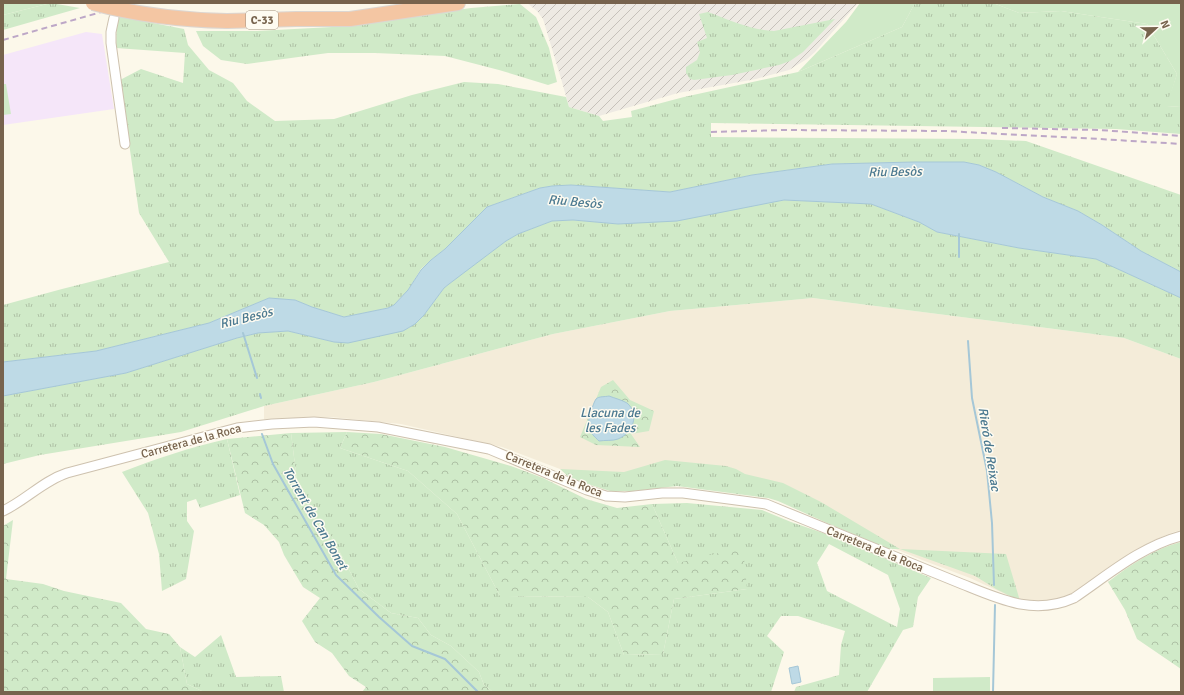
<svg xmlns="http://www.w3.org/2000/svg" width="1184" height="695" viewBox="0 0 1184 695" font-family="Signika,sans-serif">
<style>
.residential{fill:#f4ecd9}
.industrial{fill:url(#industrial-furrows)}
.education{fill:#f5e6f9}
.grass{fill:url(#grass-tufts);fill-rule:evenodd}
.forest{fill:url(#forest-crowns)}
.green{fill:#d0eac8}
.water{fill:#bedae6;stroke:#a5c7d7}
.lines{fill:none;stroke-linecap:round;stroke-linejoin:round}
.stream{stroke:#a5c7d7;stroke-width:2}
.minor-casing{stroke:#cec2af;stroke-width:11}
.highway-casing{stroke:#dcd6d1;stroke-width:16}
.minor{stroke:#fff;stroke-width:9}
.highway{stroke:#f4c6a3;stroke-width:14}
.rail{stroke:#bda7c7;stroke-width:2;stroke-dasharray:6 4;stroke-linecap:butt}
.highway-bridge-casing{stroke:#dcd6d1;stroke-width:16;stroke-linecap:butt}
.highway-bridge{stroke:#f4c6a3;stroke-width:14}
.labels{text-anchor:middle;stroke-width:3;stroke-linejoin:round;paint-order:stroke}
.shield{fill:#fefbf1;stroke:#a0917e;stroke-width:1}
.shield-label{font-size:11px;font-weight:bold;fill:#77634d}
.street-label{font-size:12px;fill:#77634d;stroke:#fefbf1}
.water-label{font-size:13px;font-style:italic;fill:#4b7990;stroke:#fefbf1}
</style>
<defs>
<pattern id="industrial-furrows" width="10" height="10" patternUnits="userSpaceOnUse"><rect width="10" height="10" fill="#eeeae3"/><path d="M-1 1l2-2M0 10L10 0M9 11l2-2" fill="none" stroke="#c6c1ba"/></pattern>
<pattern id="grass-tufts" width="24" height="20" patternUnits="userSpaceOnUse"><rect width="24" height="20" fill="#d0eac8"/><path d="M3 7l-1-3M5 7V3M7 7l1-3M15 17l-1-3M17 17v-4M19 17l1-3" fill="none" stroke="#aec1a5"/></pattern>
<pattern id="forest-crowns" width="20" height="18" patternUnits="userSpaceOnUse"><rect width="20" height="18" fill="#d0eac8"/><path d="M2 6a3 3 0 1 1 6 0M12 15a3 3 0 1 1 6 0" fill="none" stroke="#aec1a5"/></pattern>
</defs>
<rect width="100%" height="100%" fill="#fcf8ea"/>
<polygon class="residential" points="813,298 1124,338 1181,359 1181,530 1171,533 1148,543 1069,595 1051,601 1020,601 970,578 922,560 769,497 676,485 572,478 560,469 502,447 401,424 331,417 264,419 264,406 374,382 553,334 670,311"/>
<polygon class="industrial" points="527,3 858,3 815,52 807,59 789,70 756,79 678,93 599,116 569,107 562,82 543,19 537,11"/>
<polygon class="education" points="86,32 102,34 114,109 3,125 3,55"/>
<g class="grass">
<polygon points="51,3 80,8 3,30 3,15"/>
<polygon points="915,3 993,3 1019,13 1061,11 1147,24 1177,74 1167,106 1181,107 1181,134 1116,129 711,123 711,137 979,139 1026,141 1181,195 1181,272 1141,251 1102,225 1078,211 1043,197 996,172 979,165 964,162 914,162 832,164 752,175 670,192 571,185 552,186 540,188 487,207 445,249 431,260 421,269 408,290 394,305 388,308 344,317 312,307 295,300 269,298 209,323 96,351 3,362 3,305 62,289 169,262 139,213 120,80 141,69 183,83 185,53 116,48 117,16 184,29 188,45 209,70 233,83 247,101 275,121 334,119 412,95 464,82 498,84 566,97 569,107 599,116 603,121 632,117 631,111 684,97 798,72 902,27"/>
<polygon points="520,4 536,17 549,48 557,82 548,85 499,70 445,56 375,53 328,53 247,64 221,60 203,46 196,31 257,31 332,27 471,8"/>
<path d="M708 12C729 20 751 30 774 31L835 19 803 52 790 61 779 65 732 75 694 80 690 79 686 73V67L697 60 700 52 697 42 707 38 699 14Z"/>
<polygon points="784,200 871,204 919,222 937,232 1019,248 1096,259 1181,298 1181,359 1124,338 813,298 670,311 553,334 374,382 264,406 181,432 40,455 3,464 3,396 126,373 237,338 258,333 288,331 334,342 409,328 424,315 444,288 460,275 506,241 518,234 552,221 573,220 618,224"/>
<path d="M347 432 340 448 408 471 457 514 500 596 588 597 608 612 624 655 663 654 674 599 747 589 678 563 652 504 687 503 762 510 791 522 832 536 931 578 918 597 913 627 903 630 867 692H794L796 687 839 675 841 645 845 631 798 616H781L767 636 784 652 771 692H493L484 685 479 672 451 646 431 635 418 618 391 613 359 589 332 537 299 497 291 433ZM829 544 888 575 900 609 897 627 827 591 817 563Z"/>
<path d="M227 439 240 495 200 508 196 499 187 502V521L194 531 186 579 162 591 159 554 148 513 122 472C155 459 191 447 227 439Z"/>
<polygon points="665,460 726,466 736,469 745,474 783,483 821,502 900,549 1006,554 1020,601 996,589 975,576 900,549 889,549 827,523 778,501 768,498 677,486 634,491 610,491 571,479 560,469 624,472"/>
<polygon points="221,635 236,677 281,676 284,692 204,692 187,684 180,647 195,657"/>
</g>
<g class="forest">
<polygon points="613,380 630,400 654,411 649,431 631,434 640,447 596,445 580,437 601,387"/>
<polygon points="347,432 381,434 445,447 511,466 543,478 586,499 617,508 652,504 678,563 743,547 747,589 674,599 663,654 624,655 608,612 588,597 500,596 457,514 408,471 340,448"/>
<polygon points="291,433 299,497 332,537 359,589 391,613 418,618 431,635 451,646 479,672 484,685 493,692 362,692 366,687 349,676 332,653 315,642 302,621 320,598 303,587 284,555 279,542 264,525 245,513 227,439"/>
<polygon points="13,520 6,579 43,584 64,591 121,603 146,629 169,634 180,647 187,684 204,692 3,692 3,526"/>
<path d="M1181 542V669L1137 639 1125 610 1108 582C1130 565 1154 549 1181 542Z"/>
</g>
<g class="green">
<polygon points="3,3 51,3 3,15"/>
<polygon points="860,3 915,3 902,27 798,72 846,22"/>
<polygon points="993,3 1181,3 1181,107 1166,106 1177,74 1147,24 1061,11 1019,13"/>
<polygon points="3,84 6,84 11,114 3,115"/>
<polygon points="990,677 990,692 933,692 933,678"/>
</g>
<g class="water">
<polygon points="914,162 964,162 979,165 996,172 1043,197 1078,211 1102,225 1141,251 1181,272 1181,298 1096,259 1019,248 937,232 919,222 871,204 784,200 677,221 618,224 573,220 552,221 518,234 506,241 449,284 444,288 424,315 415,324 403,331 348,343 334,342 288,331 258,333 237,338 126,373 3,396 3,362 96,351 209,323 269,298 295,300 312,307 344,317 388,308 394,305 408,290 421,270 431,260 445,249 487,207 540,188 552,186 571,185 670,192 752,175 832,164"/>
<path d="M609 396C614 398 622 400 627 403 640 414 633 433 618 439 613 441 605 440 599 441 595 437 589 432 588 426 588 421 593 403 596 399 599 396 605 397 609 396Z"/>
<polygon points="798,666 801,682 792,684 789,668"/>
</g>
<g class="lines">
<g class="stream">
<polyline points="959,234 959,257"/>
<polyline points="243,333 257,378"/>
<polyline points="968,341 972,398 987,471 992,523 994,585"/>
<polyline points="260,394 261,398"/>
<polyline points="262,434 273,464 336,575 379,617 412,646 445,659 478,692"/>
<polyline points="993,692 995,605"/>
</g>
<g class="minor-casing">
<g id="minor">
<polyline points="114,18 111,32 111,43 125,144"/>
<path d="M3 511C26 500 43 481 67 473L237 428 272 424 314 422 378 427 489 449 587 490 606 496 625 497 662 493H683L766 504 962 584C999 599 1034 616 1074 598 1108 575 1140 547 1181 536"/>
</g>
</g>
<g class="highway-casing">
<polyline id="highway" points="227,21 296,19 350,19 458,3"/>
</g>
<use href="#minor" class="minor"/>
<use href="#highway" class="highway"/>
<g class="rail">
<polyline points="3,40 133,3"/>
<polyline points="1002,128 1100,130 1181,136"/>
<polyline points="711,132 784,130 945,131 1100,139 1181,144"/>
</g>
<g class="highway-bridge-casing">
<path id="highway-bridge" d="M93 3C137 15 182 20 227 21"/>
</g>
<use href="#highway-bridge" class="highway-bridge"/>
</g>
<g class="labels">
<rect class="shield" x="246" y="11" width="32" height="18" rx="3"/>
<g class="shield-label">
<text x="262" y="24">C-33</text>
</g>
<g class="street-label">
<text transform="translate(191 441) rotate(-15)" y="4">Carretera de la Roca</text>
<text transform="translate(554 474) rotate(22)" y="4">Carretera de la Roca</text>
<text transform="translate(875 549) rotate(22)" y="4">Carretera de la Roca</text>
</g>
<g class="water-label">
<text transform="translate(895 171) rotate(-1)" y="5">Riu Besòs</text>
<text transform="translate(575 201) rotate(5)" y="5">Riu Besòs</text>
<text transform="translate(246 317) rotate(-14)" y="5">Riu Besòs</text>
<text x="610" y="417">Llacuna de<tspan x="610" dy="15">les Fades</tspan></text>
<text transform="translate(990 449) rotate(81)" y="5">Rieró de Reixac</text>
<text transform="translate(316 518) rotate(60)" y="5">Torrent de Can Bonet</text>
</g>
</g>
<rect width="1184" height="695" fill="none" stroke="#77634d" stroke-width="8"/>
<g transform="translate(1156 28) rotate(68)" stroke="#fefbf1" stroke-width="3" paint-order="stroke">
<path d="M0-3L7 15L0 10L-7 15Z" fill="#77634d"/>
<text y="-6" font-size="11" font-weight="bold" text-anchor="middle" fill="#77634d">N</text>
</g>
</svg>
